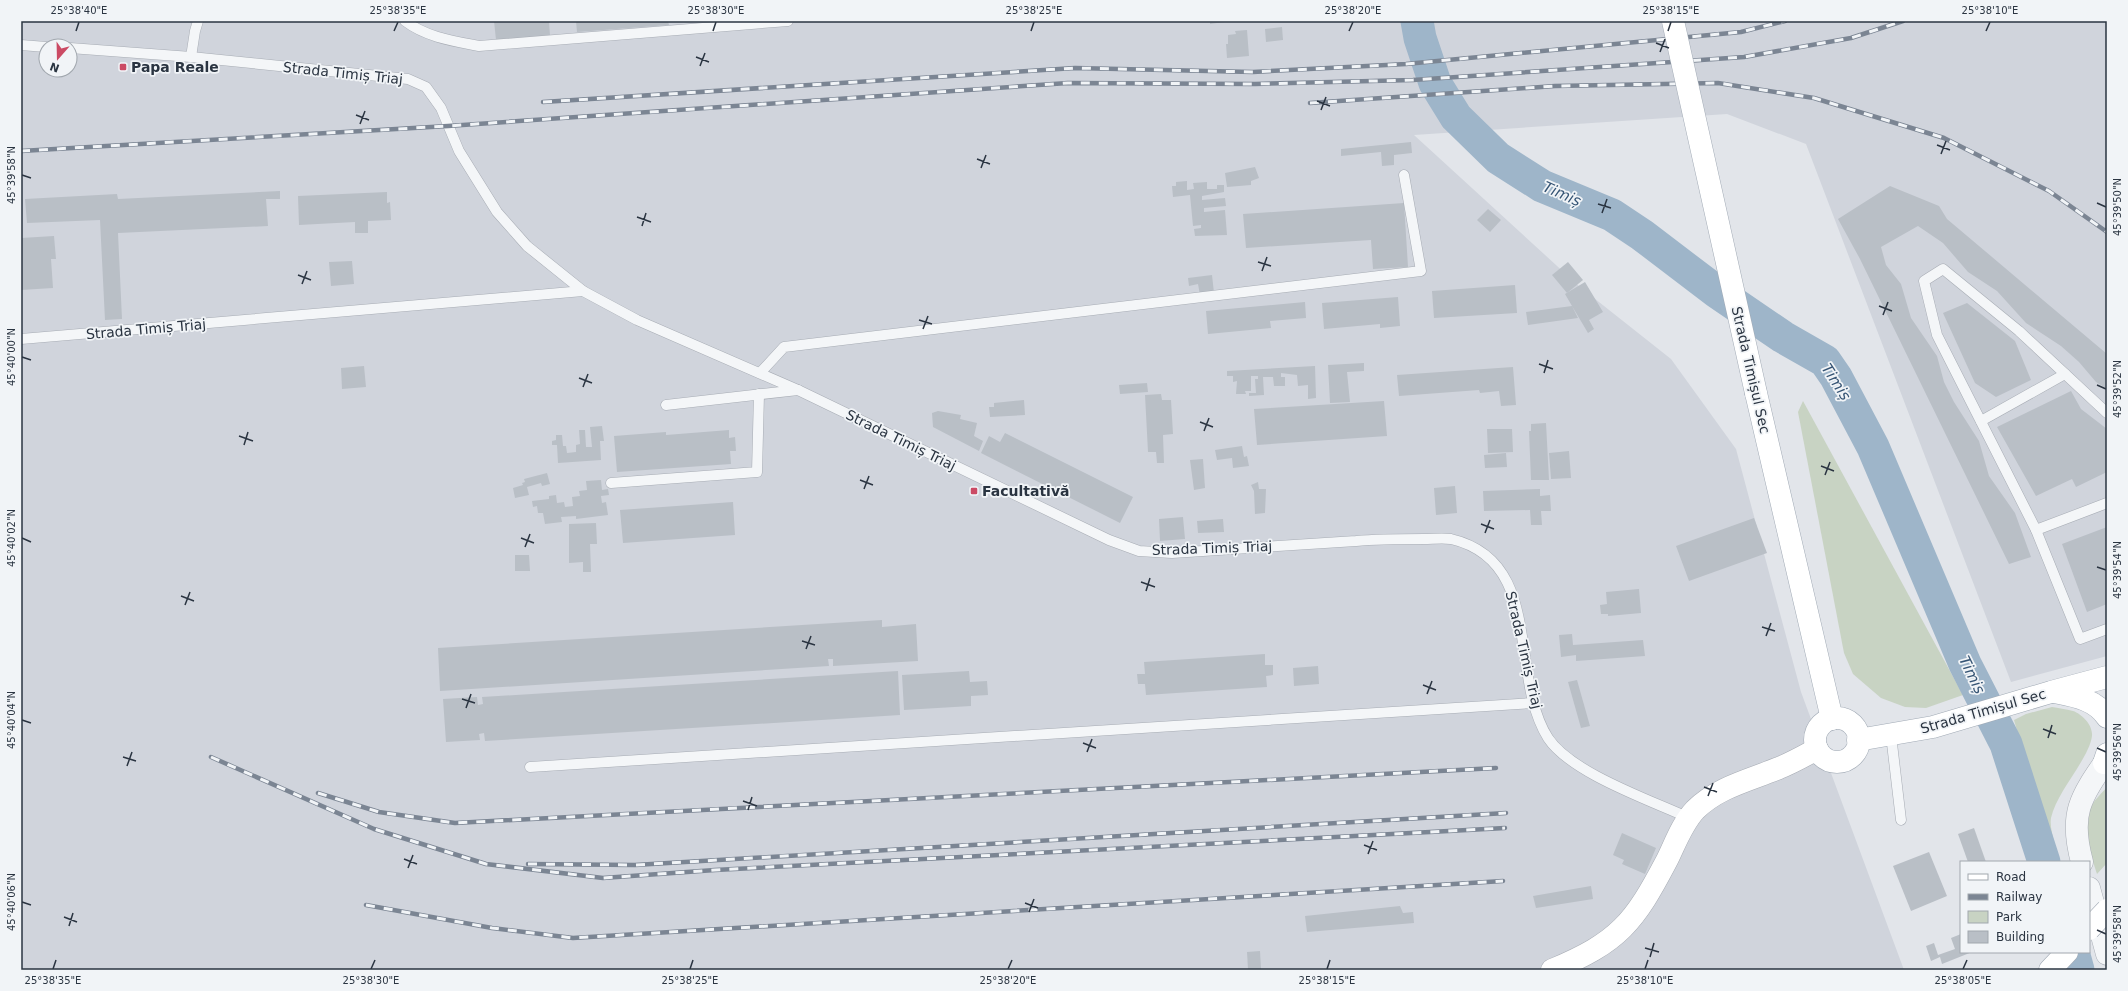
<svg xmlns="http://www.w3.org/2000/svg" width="2128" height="991" viewBox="0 0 2128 991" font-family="'DejaVu Sans',sans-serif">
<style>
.built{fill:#d0d4dc;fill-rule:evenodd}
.green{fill:#c8d3c3}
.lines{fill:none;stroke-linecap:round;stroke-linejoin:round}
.river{stroke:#9eb5c9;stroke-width:33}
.building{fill:#b9bfc6}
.service-casing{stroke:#a7acb4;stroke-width:11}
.tertiary-casing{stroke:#a7acb4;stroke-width:23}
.secondary-casing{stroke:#a7acb4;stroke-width:23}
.primary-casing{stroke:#a1aab5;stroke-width:23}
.service{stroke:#f4f6f8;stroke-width:10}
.tertiary{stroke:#f4f6f8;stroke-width:22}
.secondary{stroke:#fff;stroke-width:22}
.primary{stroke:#fff;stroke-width:22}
.rail-casing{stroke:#7b8593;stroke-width:4.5}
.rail{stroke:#f1f4f7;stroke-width:3;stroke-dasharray:9;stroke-linecap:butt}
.primary-bridge-casing{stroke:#a1aab5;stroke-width:23;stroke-linecap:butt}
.primary-bridge{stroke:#fff;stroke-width:22}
.ticks{fill:none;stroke:#2a3441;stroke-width:1.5}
.poi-dot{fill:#cb4a64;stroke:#f1f4f7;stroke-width:1.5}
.labels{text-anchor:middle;stroke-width:3.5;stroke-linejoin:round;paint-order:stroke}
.poi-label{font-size:14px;font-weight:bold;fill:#2a3441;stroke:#f1f4f7;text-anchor:start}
.street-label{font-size:14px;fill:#2a3441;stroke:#f1f4f7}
.water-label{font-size:15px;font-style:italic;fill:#355474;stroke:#f1f4f7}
.neatline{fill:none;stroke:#2a3441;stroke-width:1.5}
.ticks-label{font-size:10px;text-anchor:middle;fill:#2a3441}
</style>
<rect width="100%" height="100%" fill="#e2e5ea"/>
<path class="built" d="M21 21H2107V656L2011 682 1806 144 1727 114 1414 135 1580 287 1671 359 1736 449 1801 692 1904 970H21ZM46 46H70V70H46Z"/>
<g class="green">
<polygon points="1803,401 1963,695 1926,708 1905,707 1881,698 1853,674 1844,653 1798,412"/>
<path d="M2052 707C2058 708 2066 709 2073 711 2082 714 2093 725 2092 736 2089 759 2057 791 2051 818 2049 829 2057 851 2060 862H2055L2014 720 2026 714Z"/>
<path d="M2107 787V863L2097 874C2091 855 2081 828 2090 809 2093 801 2101 794 2107 787Z"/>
</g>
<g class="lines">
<g class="river">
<polyline points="1417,21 1420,38 1435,83 1456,117 1498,158 1542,186 1612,215 1642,235 1717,292 1783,337 1825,361 1836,377 1873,447 1965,664 2006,744 2044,862"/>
<polyline points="2073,952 2078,970"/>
</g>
</g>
<g class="building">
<polygon points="494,21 549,21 550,36 496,40"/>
<polygon points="576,21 668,21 669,25 577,32"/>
<polygon points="1210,21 1224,21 1224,22 1210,24"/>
<polygon points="1282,27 1283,40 1266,42 1265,29"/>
<polygon points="1247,30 1249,56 1227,58 1226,44 1228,44 1228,35 1236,34 1235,31"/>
<polygon points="1411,142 1412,153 1394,155 1394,165 1382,166 1381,152 1341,156 1341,149"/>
<polygon points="1255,167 1259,178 1251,181 1251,185 1227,187 1225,173"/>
<polygon points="1187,181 1187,190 1194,189 1193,183 1207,182 1207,189 1217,189 1217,185 1224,185 1224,192 1202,196 1202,200 1225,198 1226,206 1204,208 1204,212 1225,210 1227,235 1195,236 1194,229 1201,228 1201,225 1193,226 1190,195 1173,197 1172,186 1176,186 1176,182"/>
<polygon points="1890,186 1939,206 1947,219 2107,354 2107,389 2096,382 2079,362 2061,346 2026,323 1997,291 1968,272 1943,243 1918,226 1881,247 1886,265 1901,284 1911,318 1937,356 1944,382 1954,402 1979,441 1989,476 2015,513 2031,557 2009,564 1860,259 1838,219"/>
<polygon points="280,191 280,199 266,199 268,226 118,233 122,319 105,320 100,220 27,223 25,199 117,194 118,199"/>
<polygon points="387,192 387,203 390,202 391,220 368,221 368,233 355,233 355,222 299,225 298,196"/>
<polygon points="1404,203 1408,267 1373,269 1371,240 1246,248 1243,214"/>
<polygon points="1488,209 1501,220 1490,232 1477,220"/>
<polygon points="54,236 56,259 51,259 53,288 21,290 21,238"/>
<polygon points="352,261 354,284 331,286 329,262"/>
<polygon points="1568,262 1583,280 1567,293 1552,275"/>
<polygon points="1212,275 1214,293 1200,295 1198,284 1189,286 1188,278"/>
<polygon points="1585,282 1603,312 1589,320 1594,329 1588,333 1572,306 1578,318 1528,325 1526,312 1572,306 1565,294"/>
<polygon points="1515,285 1517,313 1434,318 1432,291"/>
<polygon points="1398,297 1400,326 1380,328 1380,324 1324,329 1322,303"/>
<polygon points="1305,302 1306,318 1270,321 1271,328 1208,334 1206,311"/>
<polygon points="1967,303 2015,341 2031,380 1996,397 1975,383 1943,313"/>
<polygon points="1364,363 1364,371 1347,372 1350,402 1330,403 1328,365"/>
<polygon points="364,366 366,387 342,389 341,368"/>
<polygon points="1315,366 1316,398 1308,399 1308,385 1298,386 1297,375 1281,373 1281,377 1285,377 1285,386 1274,386 1273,377 1263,377 1264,395 1249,396 1249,393 1256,393 1255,379 1258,379 1258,376 1251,376 1251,391 1245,391 1246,394 1236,394 1237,381 1233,382 1233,376 1227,376 1227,371"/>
<polygon points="1513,367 1516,405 1501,406 1499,391 1480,393 1479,390 1399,396 1397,375"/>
<polygon points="1147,383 1148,392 1120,394 1119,385"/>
<polygon points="2071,391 2081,409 2107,429 2107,472 2076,487 2072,479 2036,496 1997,427"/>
<polygon points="1161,394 1162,400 1171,400 1173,434 1163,435 1164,463 1157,463 1156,452 1148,452 1145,395"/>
<polygon points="1024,400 1025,415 990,417 989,407 994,407 994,403"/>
<polygon points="1384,401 1387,436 1257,445 1254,409"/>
<polygon points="938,411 961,415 960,419 977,423 974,436 983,441 979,451 933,427 932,413"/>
<polygon points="1546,423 1549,480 1531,480 1529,431 1531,431 1531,424"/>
<polygon points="602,426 604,441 600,441 601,460 558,463 557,445 552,445 552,441 556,440 556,435 562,435 563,446 566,446 567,453 576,452 576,445 580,444 579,430 585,430 586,447 592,447 590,427"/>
<polygon points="1487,429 1512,429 1513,452 1488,453"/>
<polygon points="729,430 729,438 735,437 736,451 730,451 731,464 617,472 614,436 666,432 666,435"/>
<polygon points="1005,433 1133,497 1120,523 981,453 989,436 1000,442"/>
<polygon points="1242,446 1244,457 1247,456 1249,466 1233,468 1232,458 1217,460 1215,450"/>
<polygon points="1569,451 1571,478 1551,479 1549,453"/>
<polygon points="1506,453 1507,467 1485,468 1484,455"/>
<polygon points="1203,459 1205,488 1194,490 1190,460"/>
<polygon points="547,473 550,484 542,486 541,483 527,487 529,495 515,498 513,488 523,485 522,483 525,482 524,479"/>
<polygon points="601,480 602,490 608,489 609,495 601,496 602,503 606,502 608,515 576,519 576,516 561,517 562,522 545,524 543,513 538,513 537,506 533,507 532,501 549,499 549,496 556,495 557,503 564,502 565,507 573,506 572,497 580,496 579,491 587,490 586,481"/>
<polygon points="1258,482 1259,489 1266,489 1265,513 1255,514 1254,491 1251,485"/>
<polygon points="1455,486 1457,513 1436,515 1434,488"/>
<polygon points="1540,489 1540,496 1550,495 1551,511 1541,511 1542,525 1531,525 1530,510 1484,511 1483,491"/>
<polygon points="733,502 735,535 623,543 620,510"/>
<polygon points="1183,517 1185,539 1160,541 1159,519"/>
<polygon points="1754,518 1767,553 1689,581 1676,546"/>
<polygon points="1223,519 1224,532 1198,533 1197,521"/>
<polygon points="596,523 597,544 590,544 591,572 583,572 583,562 569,563 569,524"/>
<polygon points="2107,527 2107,604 2087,612 2062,544"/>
<polygon points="515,555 529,555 530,571 515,571"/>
<polygon points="1639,589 1641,613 1608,616 1608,614 1601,614 1600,605 1607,604 1606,592"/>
<polygon points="882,620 882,627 916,624 918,661 833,666 833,659 828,659 829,666 440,691 438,648"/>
<polygon points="1572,634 1573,645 1643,640 1645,656 1576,661 1576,655 1561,657 1559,635"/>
<polygon points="1265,654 1265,665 1273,665 1273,675 1266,676 1267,687 1146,695 1145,684 1138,684 1137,674 1145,674 1144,662"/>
<polygon points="1318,666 1319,684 1294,686 1293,668"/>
<polygon points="898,671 900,715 485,741 484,733 479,734 480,740 446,742 443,699 477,697 478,705 483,704 482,697"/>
<polygon points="969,671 970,682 987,681 988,695 971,696 971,706 904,710 902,675"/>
<polygon points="1577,680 1590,726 1581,728 1568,682"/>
<polygon points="1974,828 1986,862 1968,862 1958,834"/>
<polygon points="1622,833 1656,848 1645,874 1622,864 1624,860 1613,855"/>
<polygon points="1929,852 1947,896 1911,911 1893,866"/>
<polygon points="1591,886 1593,899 1536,908 1533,896"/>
<polygon points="1400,906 1403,913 1413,912 1414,923 1307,932 1305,916"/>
<polygon points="1961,934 1961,952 1972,952 1942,964 1940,957 1931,961 1926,946 1934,943 1938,955 1955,949 1951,938"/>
<polygon points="1260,951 1261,969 1248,969 1247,952"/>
</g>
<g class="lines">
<g class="service-casing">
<g id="service">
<path d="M405 21C426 37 453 41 479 46L788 21"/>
<polyline points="21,45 46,47"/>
<path d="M70 48 191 57 408 79 426 87 441 108 459 151 497 212 527 246 583 291 637 320 798 390 1109 540 1139 551 1172 553C1233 549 1294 545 1356 541 1378 539 1401 539 1424 539 1432 539 1443 538 1451 539 1545 561 1508 675 1548 738 1571 773 1650 800 1689 818"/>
<polyline points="191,57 195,31 198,21"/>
<polyline points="21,339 583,291"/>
<polyline points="760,373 784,347 1421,271 1404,175"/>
<polyline points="666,405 798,390"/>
<polyline points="2107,413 2019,331 1943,269 1924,281 1937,335 2036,530 2080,639 2107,629"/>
<polyline points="1981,421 2065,374"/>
<polyline points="611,483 757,472 759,394"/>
<polyline points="2036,530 2107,503"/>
<polyline points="1891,735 1901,820"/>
<polyline points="530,767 1533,703"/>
</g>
</g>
<g class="tertiary-casing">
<g id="tertiary">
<path d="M2082 862C2069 814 2080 798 2107 759"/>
<polyline points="2089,888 2107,954"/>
</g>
</g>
<g class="secondary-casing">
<path id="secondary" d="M1552 970C1619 942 1634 923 1667 860 1675 844 1682 824 1695 810 1718 787 1750 780 1779 768 1792 763 1804 756 1817 749"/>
</g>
<g class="primary-casing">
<g id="primary">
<polyline points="1756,393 1832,719"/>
<path d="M2054 692C2074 696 2095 699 2107 717"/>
<circle cx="1837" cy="740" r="22"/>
<polyline points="1858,740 1933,727 2051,692 2107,677"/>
<polyline points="2104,763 2107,754"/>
<polyline points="2050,970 2067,952"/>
</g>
</g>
<use href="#service" class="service"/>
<use href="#tertiary" class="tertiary"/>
<use href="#secondary" class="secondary"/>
<use href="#primary" class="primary"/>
<g class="rail-casing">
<g id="rail">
<polyline points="543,102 1075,68 1253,72 1406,64 1741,32 1785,21"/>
<polyline points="1310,103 1555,86 1718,83 1814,98 1944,138 2049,191 2107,232"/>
<polyline points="21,151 448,126 1068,83 1255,84 1413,80 1744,57 1851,38 1903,21"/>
<polyline points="211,757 374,829 486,864 603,878 715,870 1505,828"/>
<polyline points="318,793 379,812 455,823 1496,768"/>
<polyline points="528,864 635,865 1506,813"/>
<polyline points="366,905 492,928 573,938 1503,881"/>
</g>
</g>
<use href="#rail" class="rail"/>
<g class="primary-bridge-casing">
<g id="primary-bridge">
<polyline points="1673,21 1756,393"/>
<polyline points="2089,929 2107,910"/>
</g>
</g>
<use href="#primary-bridge" class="primary-bridge"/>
</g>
<path class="ticks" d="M76 31 79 22M394 31 398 22M713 31 716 22M1031 31 1034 22M1349 31 1353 22M1668 31 1671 22M1986 31 1990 22M1656 43 1669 48M1660 52 1665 39M696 57 709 62M700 66 705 53M1317 101 1330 106M1321 110 1326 97M356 115 369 120M360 124 365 111M1937 145 1950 150M1941 154 1946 141M977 159 990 164M981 168 986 155M22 175 31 178M2097 203 2106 207M1598 204 1611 208M1602 213 1607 199M637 217 651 222M642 226 646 213M1258 262 1271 266M1262 271 1267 257M298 275 311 280M302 284 307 271M1879 306 1892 311M1883 315 1888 302M919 320 932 324M923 329 928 316M22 357 31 360M1539 364 1553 369M1544 373 1548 360M579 378 592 383M2097 385 2106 389M583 387 588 374M1200 422 1213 427M1204 431 1209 418M239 436 253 441M244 445 248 432M1821 466 1834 471M1825 475 1830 462M860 480 873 485M864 489 869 476M1481 524 1494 529M1485 533 1490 520M22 538 31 542M521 538 534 543M525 547 530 534M2097 567 2106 570M1141 582 1155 587M1146 591 1150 578M181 596 194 601M185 605 190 592M1762 627 1775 631M1766 636 1771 623M802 641 815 645M806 649 811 636M1423 685 1436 690M1427 694 1432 681M462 699 475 703M466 708 471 694M22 720 31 723M2043 729 2056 734M2048 738 2052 725M1083 743 1096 748M2097 748 2106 752M1087 752 1092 739M123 757 136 761M127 766 132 752M1704 787 1717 792M1708 796 1713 783M743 801 757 806M748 810 752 797M1364 845 1377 850M1368 854 1373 841M404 859 417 864M408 868 413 855M22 902 31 905M1025 903 1038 908M1029 912 1034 899M64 917 77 922M69 926 73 913M2097 930 2106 934M1645 948 1659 952M1650 957 1654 943M53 969 56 960M371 969 375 960M690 969 693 960M1008 969 1012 960M1327 969 1330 960M1645 969 1648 960M1963 969 1967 960"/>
<g class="poi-dot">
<rect x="119" y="63" width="8" height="8" rx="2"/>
<rect x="970" y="487" width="8" height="8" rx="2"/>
</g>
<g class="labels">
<g class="poi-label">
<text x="131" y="72">Papa Reale</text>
<text x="982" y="496">Facultativă</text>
</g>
<g class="street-label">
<text transform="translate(343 73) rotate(6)" y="5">Strada Timiș Triaj</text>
<text transform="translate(146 329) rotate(-5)" y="5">Strada Timiș Triaj</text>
<text transform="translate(1751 370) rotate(77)" y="5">Strada Timișul Sec</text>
<text transform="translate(901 440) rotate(26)" y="5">Strada Timiș Triaj</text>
<text transform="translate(1212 548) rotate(-2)" y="5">Strada Timiș Triaj</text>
<text transform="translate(1524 650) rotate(77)" y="5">Strada Timiș Triaj</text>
<text transform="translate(1983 711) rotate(-16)" y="5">Strada Timișul Sec</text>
</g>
<g class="water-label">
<text transform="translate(1562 194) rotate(24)" y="5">Timiș</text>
<text transform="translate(1836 382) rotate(57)" y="5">Timiș</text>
<text transform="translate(1972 675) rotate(64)" y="5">Timiș</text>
</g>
</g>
<rect width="2128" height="991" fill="none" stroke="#f1f4f7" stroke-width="44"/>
<rect x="1960" y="861" width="130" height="92" fill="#f1f4f7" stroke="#a1a7ae"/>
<rect x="1968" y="874" width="20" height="6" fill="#ffffff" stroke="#a1a7ae"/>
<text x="1996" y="881" font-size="12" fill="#2a3441">Road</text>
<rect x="1968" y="894" width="20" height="6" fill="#7b8593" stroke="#a1a7ae"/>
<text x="1996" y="901" font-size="12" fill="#2a3441">Railway</text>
<rect x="1968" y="911" width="20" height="12" fill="#c8d3c3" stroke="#a1a7ae"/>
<text x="1996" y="921" font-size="12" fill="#2a3441">Park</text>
<rect x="1968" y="931" width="20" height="12" fill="#b9bfc6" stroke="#a1a7ae"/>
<text x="1996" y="941" font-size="12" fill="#2a3441">Building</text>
<g transform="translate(58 58) rotate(200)"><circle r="19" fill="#f1f4f7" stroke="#a1a7ae"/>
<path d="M0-3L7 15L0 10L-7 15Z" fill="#cb4a64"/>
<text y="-6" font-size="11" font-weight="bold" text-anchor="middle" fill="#2a3441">N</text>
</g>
<rect x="22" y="22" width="2084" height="947" class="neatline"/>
<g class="ticks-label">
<text x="79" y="14">25°38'40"E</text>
<text x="398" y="14">25°38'35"E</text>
<text x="716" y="14">25°38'30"E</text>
<text x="1034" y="14">25°38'25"E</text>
<text x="1353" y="14">25°38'20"E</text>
<text x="1671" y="14">25°38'15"E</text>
<text x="1990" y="14">25°38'10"E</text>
<text transform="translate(11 175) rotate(-90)" y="4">45°39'58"N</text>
<text transform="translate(2117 207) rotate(-90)" y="4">45°39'50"N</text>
<text transform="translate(11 357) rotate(-90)" y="4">45°40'00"N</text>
<text transform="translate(2117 389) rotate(-90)" y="4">45°39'52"N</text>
<text transform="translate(11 538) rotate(-90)" y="4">45°40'02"N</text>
<text transform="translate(2117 570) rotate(-90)" y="4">45°39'54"N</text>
<text transform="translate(11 720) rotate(-90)" y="4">45°40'04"N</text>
<text transform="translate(2117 752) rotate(-90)" y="4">45°39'56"N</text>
<text transform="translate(11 902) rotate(-90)" y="4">45°40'06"N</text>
<text transform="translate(2117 934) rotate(-90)" y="4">45°39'58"N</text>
<text x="53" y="984">25°38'35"E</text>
<text x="371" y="984">25°38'30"E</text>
<text x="690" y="984">25°38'25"E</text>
<text x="1008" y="984">25°38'20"E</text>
<text x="1327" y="984">25°38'15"E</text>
<text x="1645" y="984">25°38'10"E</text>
<text x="1963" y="984">25°38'05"E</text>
</g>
</svg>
